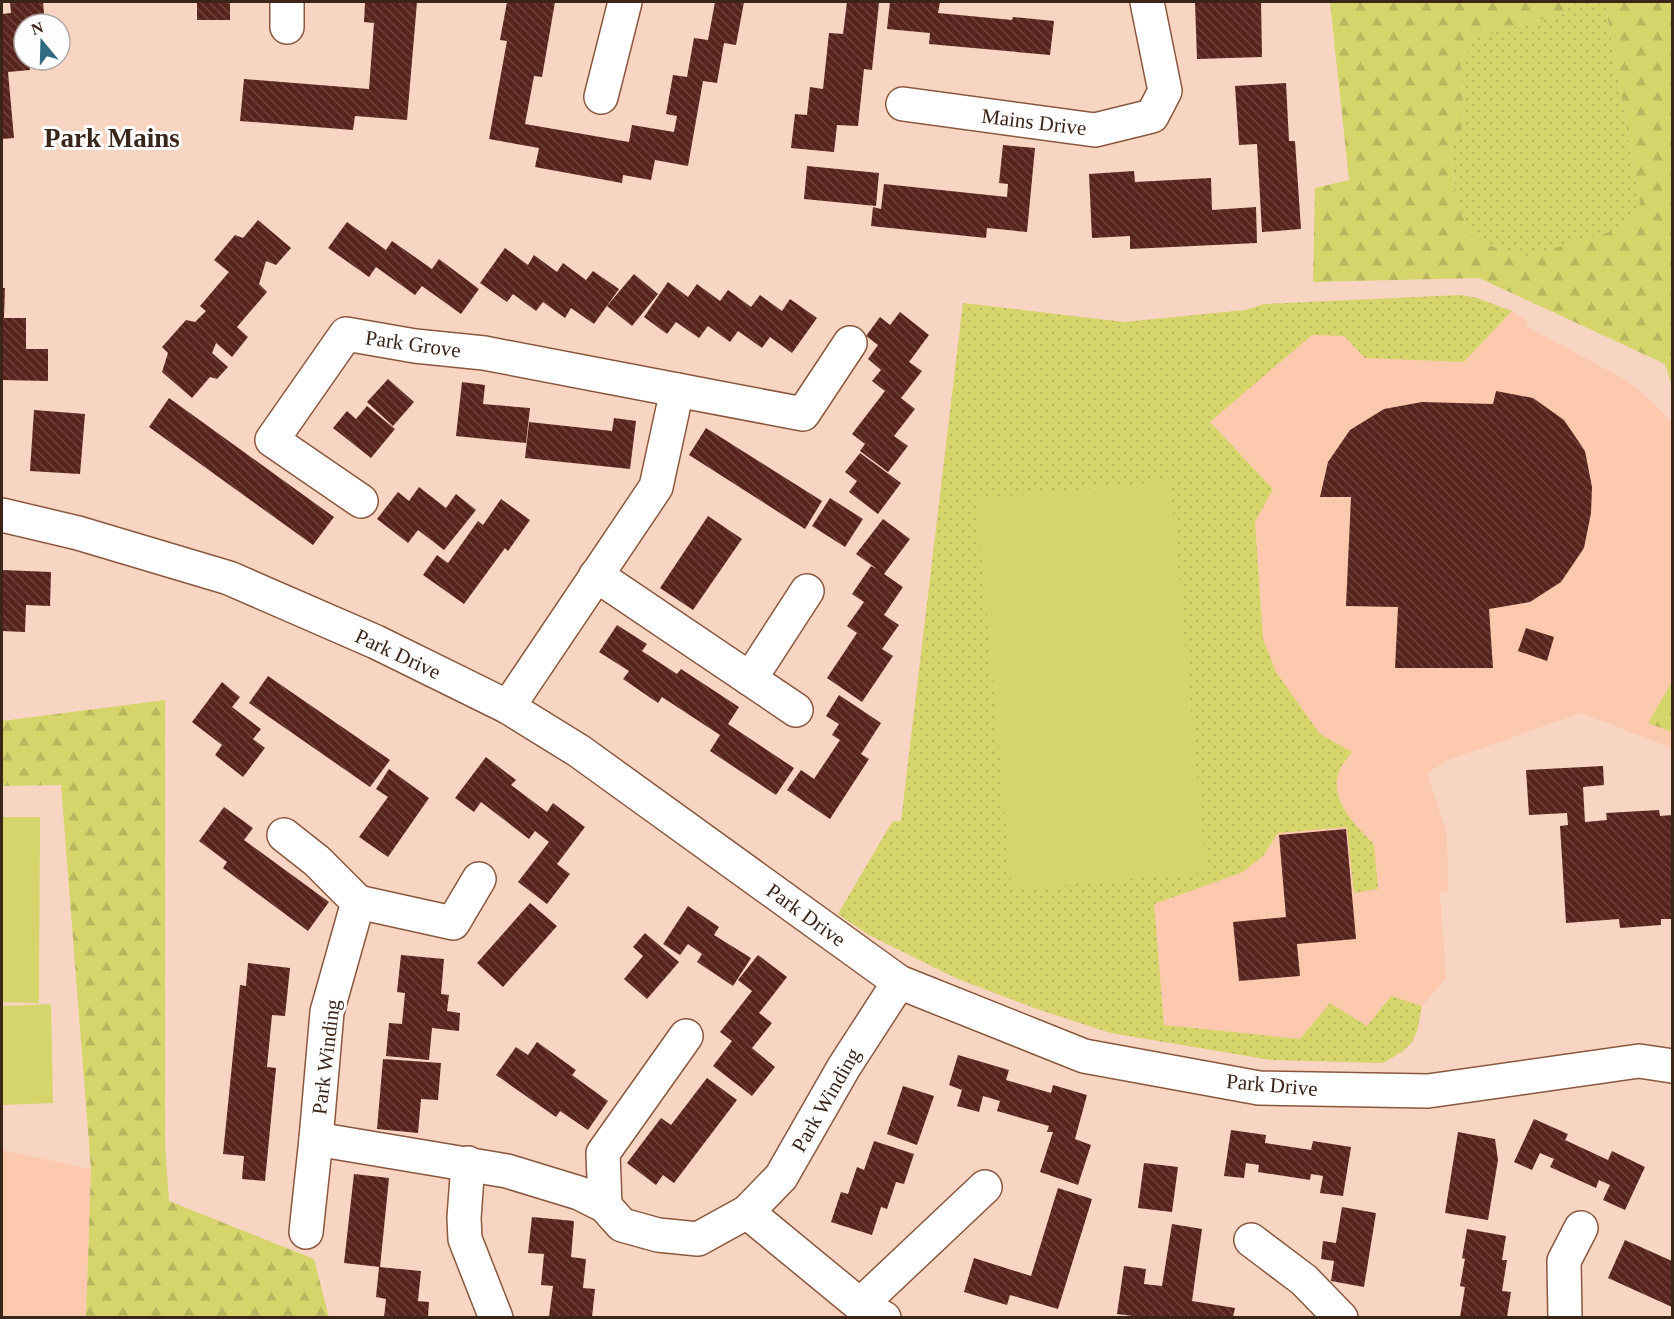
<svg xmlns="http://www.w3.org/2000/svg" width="1674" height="1319" viewBox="0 0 1674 1319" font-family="Georgia,serif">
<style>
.built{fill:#fdc9ae}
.grass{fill:url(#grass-dots)}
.forest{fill:url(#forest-firs)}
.pitch{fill:#d5d56c}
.building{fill:url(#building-back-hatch)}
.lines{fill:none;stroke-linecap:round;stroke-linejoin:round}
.minor-casing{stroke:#89573c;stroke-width:36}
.minor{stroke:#fff;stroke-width:33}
.labels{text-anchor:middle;stroke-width:6;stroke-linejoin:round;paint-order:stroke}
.street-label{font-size:21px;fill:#3a2519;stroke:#fefefe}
.district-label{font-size:27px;font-weight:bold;fill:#3a2519;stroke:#fefefe}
</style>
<defs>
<pattern id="grass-dots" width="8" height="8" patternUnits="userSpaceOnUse" patternTransform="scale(1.5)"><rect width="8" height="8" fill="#d5d56c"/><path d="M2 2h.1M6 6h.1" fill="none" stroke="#b8b75d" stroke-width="1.8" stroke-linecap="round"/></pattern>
<pattern id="forest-firs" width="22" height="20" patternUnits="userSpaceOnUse" patternTransform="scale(1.5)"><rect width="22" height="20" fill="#d5d56c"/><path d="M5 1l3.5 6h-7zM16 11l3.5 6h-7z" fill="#b8b75d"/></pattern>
<pattern id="building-back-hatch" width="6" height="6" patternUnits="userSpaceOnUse" patternTransform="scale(1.5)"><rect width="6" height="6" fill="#58241e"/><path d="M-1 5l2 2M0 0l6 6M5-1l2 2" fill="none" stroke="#6e433d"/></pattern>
</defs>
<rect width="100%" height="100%" fill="#f8d5c2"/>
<g class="built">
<polygon points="1461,295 1477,298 1512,311 1528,322 1526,326 1624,379 1638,389 1672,422 1672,748 1581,713 1448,760 1427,773 1447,834 1448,890 1440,892 1446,978 1422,1006 1417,1031 1412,1042 1403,1051 1383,1063 1271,1060 1111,1033 1040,1010 958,979 869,935 838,914 892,822 901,821 963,303 1124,322 1246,310 1264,304"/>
<polygon points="2,1150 91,1169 86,1317 2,1318"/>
</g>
<g class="grass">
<polygon points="1573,2 1605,2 1640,204 1627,228 1523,257 1476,241 1460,211 1450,154 1464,120 1460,62 1475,38 1565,13"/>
<path d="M1461 295 1477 298 1512 311 1464 362 1365 358 1344 336 1312 335 1210 422 1273 489 1255 522 1263 639 1276 672 1320 734 1352 752C1348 758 1341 765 1339 772 1328 799 1357 827 1374 844L1378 889 1354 893 1347 827 1278 833 1263 856 1243 872 1154 904 1164 1025 1300 1039 1330 1003 1367 1026 1391 996 1422 1006 1417 1031 1412 1042 1403 1051 1383 1063 1271 1060 1111 1033 1040 1010 958 979 869 935 838 914 892 822 901 821 963 303 1124 322 1246 310 1264 304Z"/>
</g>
<g class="forest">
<polygon points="1330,2 1573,2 1565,13 1476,38 1460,62 1464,120 1450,154 1460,211 1476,241 1523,257 1627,227 1640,204 1605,2 1672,2 1672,386 1665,364 1479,278 1313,282 1315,188 1349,180"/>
<polygon points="1672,682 1672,732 1648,723"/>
<polygon points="165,700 165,1144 169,1201 314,1259 329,1317 86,1317 91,1169 61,785 2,786 2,721"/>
</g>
<g class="pitch">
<polygon points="1170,481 1206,872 1012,890 976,499"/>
<polygon points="2,817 40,817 39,1003 2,1002"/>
<polygon points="51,1004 53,1103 2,1105 2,1006"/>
</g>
<g class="building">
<polygon points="10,2 43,2 45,24 24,24 24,60 29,60 30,70 8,72 14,138 2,139 2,14 11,13"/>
<rect x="197" y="2" width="33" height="18"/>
<polygon points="365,2 417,2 407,120 355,116 353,130 240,121 244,79 369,89 374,23 364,22"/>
<polygon points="507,2 555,2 542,77 534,76 525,124 629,142 632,125 674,132 677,116 666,114 673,75 687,77 694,38 708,40 715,2 744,2 736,45 724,43 717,83 703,81 688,166 655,160 651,180 623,175 622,183 535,167 539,148 489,139 507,41 500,40"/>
<polygon points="847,2 879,3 872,70 864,69 858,126 837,125 834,152 791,148 795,114 807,115 810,87 823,89 829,33 843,34"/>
<polygon points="890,2 940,2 938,13 1012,20 1013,17 1054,21 1050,55 929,44 930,33 887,29"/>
<polygon points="1195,2 1261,2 1262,57 1197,59"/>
<polygon points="1286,83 1289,141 1295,141 1301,229 1262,232 1257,144 1239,145 1235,86"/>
<polygon points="1003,145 1035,148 1027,232 987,228 986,238 871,226 873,207 881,209 884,184 1007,197 1008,184 999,183"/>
<polygon points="807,166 879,173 876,206 804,199"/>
<polygon points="1134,171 1135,182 1211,178 1212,210 1256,207 1257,243 1130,249 1130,236 1092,238 1089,174"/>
<polygon points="258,220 291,248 276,265 266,261 259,284 267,292 237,327 248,337 232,357 216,343 212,353 228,367 217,379 210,377 192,398 162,372 168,353 162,347 186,320 195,322 206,311 200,306 229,272 214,260 235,235 243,238"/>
<polygon points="347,222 386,250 392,241 432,269 439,259 479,289 461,314 422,286 415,295 376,267 369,277 328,248"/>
<polygon points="505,248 528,265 534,255 557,272 563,263 586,280 593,271 619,289 594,324 571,308 565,318 543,302 536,311 513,294 507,302 480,283"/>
<polygon points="634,274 658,294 632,326 607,306"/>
<polygon points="668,282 688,297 697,284 720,301 728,290 751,307 760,295 782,311 790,299 817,318 792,353 770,337 762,348 738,331 730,342 708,326 699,338 676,322 667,334 644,317"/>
<polygon points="2,288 5,288 4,318 26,318 26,349 48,349 48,381 2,380"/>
<polygon points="900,312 929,335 909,362 922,371 901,398 915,409 894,436 908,446 888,472 860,451 865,444 852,434 885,391 872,381 881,370 868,359 878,345 866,336 880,317 890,325"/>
<polygon points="388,379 414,402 393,426 367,402"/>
<polygon points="462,382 485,385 483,404 530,408 526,443 456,436"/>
<polygon points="1496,391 1533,398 1564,420 1585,451 1592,487 1591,513 1584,548 1561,582 1530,602 1489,609 1493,668 1395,668 1398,607 1346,606 1351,497 1320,497 1328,462 1350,430 1384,409 1422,402 1493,404"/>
<polygon points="169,398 334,517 313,545 149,427"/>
<polygon points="367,406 395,429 371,458 333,428 347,411 356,419"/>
<polygon points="34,410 85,414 80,474 30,471"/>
<polygon points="614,418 636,421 630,469 525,458 529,422 612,431"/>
<polygon points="706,428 822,501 805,529 689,455"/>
<polygon points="860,453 901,483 878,514 849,492 857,481 845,472"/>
<polygon points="419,487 446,508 456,494 476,510 444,550 418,530 408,543 377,519 398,492 409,501"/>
<polygon points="830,498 863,519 845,547 812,526"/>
<polygon points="501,499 530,520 508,551 505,548 464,604 423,575 437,555 448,563 478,521 483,525"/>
<polygon points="708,516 742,539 693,610 660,588"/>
<polygon points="883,519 910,539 884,574 903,587 884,615 899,625 882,649 893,656 862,702 827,678 857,633 847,626 864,602 852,594 871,566 877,569 856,554"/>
<polygon points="2,570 51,572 50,606 26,605 25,632 2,631"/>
<polygon points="617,625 647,644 642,651 677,674 681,669 739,707 728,724 794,768 776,795 710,751 720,735 662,697 658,703 623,679 629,671 599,652"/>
<polygon points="1526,628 1554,637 1547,661 1518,651"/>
<polygon points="268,676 390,760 370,787 249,703"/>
<polygon points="222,682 240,697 232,707 261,729 253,739 265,748 243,777 215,755 222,745 192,722"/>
<polygon points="839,695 881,723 861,754 869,759 830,819 787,790 801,770 814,779 840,740 832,735 839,724 826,716"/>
<polygon points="486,757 516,780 511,785 547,812 553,803 585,827 557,864 570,874 547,904 518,882 549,842 535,831 529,839 481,802 474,812 455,798"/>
<polygon points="1603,766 1604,785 1583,787 1585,822 1607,820 1606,813 1659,810 1660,816 1672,815 1672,919 1661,919 1661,925 1620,928 1619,919 1566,923 1560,826 1568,825 1567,813 1529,815 1526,770"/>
<polygon points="389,769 429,798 388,857 359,837 388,797 376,789"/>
<polygon points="224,807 253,828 244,840 329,902 308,931 223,868 227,862 199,841"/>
<polygon points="1346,829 1356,939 1297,944 1300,976 1239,981 1233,922 1286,917 1279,835"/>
<polygon points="530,903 557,926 503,987 477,963"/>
<polygon points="688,906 719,927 714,935 751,958 733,986 697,962 702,954 688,944 680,955 663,944"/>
<polygon points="645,933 679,962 647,999 624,979 643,956 633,947"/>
<polygon points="401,955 444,959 441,994 449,995 447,1011 460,1013 459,1031 432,1028 429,1060 386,1056 389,1023 402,1024 405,993 397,992"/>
<polygon points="758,955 787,977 759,1013 772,1023 752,1048 775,1067 752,1096 713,1066 732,1041 720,1032 752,991 738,980"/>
<polygon points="248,963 290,968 285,1016 272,1015 267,1067 276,1068 265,1181 242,1179 244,1156 223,1154 240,985 246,986"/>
<polygon points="537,1042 576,1070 572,1075 608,1101 588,1130 560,1111 556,1117 496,1075 516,1047 528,1055"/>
<polygon points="958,1055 1009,1070 1006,1080 1051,1093 1053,1085 1087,1095 1075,1139 1091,1145 1078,1185 1040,1172 1053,1132 1047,1132 1049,1126 997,1111 1000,1101 983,1096 979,1112 957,1106 962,1090 949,1085"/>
<polygon points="383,1059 441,1063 438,1100 421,1099 418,1133 377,1129"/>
<polygon points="707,1078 737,1100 674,1183 663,1175 656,1185 627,1163 661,1118 671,1125"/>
<polygon points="903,1086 934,1096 917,1145 887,1134"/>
<polygon points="1534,1119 1568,1134 1565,1140 1608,1160 1612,1151 1645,1167 1625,1210 1603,1200 1610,1185 1599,1180 1596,1188 1550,1167 1554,1159 1540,1153 1532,1170 1514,1162"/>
<polygon points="1231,1130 1266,1135 1265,1143 1311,1150 1313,1141 1351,1147 1343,1196 1320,1193 1323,1176 1311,1174 1310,1180 1258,1172 1259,1165 1246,1163 1244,1178 1224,1176"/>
<polygon points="1458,1132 1495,1139 1498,1160 1488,1220 1445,1213"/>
<polygon points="874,1141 914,1154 904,1184 896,1182 887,1209 881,1207 872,1235 831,1222 841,1192 848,1194 857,1167 864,1170"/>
<polygon points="1144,1163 1178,1167 1172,1212 1138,1208"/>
<polygon points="354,1174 389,1178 380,1267 344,1263"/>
<polygon points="1058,1188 1092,1199 1058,1309 1010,1295 1007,1305 964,1292 974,1258 1031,1276"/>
<polygon points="1342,1207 1376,1213 1364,1287 1331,1281 1334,1261 1321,1259 1323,1241 1336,1243"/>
<polygon points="532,1217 574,1221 571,1257 586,1259 583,1288 595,1289 592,1317 549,1316 553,1286 541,1285 544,1254 528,1253"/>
<polygon points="1172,1224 1202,1229 1192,1301 1235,1308 1233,1317 1141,1317 1117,1314 1124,1266 1146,1269 1144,1284 1162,1286"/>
<polygon points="1467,1229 1506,1236 1502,1260 1507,1260 1502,1291 1511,1292 1507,1317 1460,1317 1465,1287 1460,1286 1465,1259 1462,1258"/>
<polygon points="1625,1240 1672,1261 1672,1307 1608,1278"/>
<polygon points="379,1267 421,1271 418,1301 429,1302 428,1317 384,1317 386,1299 376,1297"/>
</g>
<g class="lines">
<g class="minor-casing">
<g id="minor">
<polyline points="287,27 287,2"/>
<polyline points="601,97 625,2"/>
<polyline points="903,104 1095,130 1152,116 1165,91 1147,2"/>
<polyline points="361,501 272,440 346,334 415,346 484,353 677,390"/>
<polyline points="2,515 78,533 229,578 376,642 508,707 579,751 899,982 1084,1056 1259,1088 1428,1091 1639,1061 1672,1066"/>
<polyline points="596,575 796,710"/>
<polyline points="750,679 807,591"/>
<polyline points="508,707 656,487 677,390 803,414 850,343"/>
<polyline points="284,835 317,861 358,902"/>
<polyline points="479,879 453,923 358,902 327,1012 316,1139 507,1171 579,1193 605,1206 622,1225 658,1235 698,1239 747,1212 781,1177 844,1067 899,982"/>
<polyline points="468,1163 464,1218 465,1239 496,1318"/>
<polyline points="605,1206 603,1153 686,1036"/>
<polyline points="747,1212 860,1305 884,1318"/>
<polyline points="306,1232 316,1139"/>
<polyline points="1251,1240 1304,1280 1341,1318"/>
<polyline points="860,1305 985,1187"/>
<polyline points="1565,1318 1564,1261 1581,1228"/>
</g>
</g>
<use href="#minor" class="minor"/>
</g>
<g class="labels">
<g class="street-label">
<text transform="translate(1034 122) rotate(7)" y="7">Mains Drive</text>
<text transform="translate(413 344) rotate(8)" y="7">Park Grove</text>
<text transform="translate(398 654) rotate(25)" y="7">Park Drive</text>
<text transform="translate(806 915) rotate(36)" y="7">Park Drive</text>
<text transform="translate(326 1057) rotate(-83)" y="7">Park Winding</text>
<text transform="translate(1272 1085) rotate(5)" y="7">Park Drive</text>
<text transform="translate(826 1100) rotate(-60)" y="7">Park Winding</text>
</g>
<g class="district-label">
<text x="112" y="147">Park Mains</text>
</g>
</g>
<rect width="1674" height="1319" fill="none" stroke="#3a2519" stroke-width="6"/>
<g transform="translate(42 42) rotate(341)"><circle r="28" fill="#fefefe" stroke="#b0a7a2" stroke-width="1.5"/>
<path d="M0-4.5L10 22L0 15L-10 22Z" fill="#306a83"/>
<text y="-9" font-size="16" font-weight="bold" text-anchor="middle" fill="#3a2519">N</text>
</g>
</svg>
